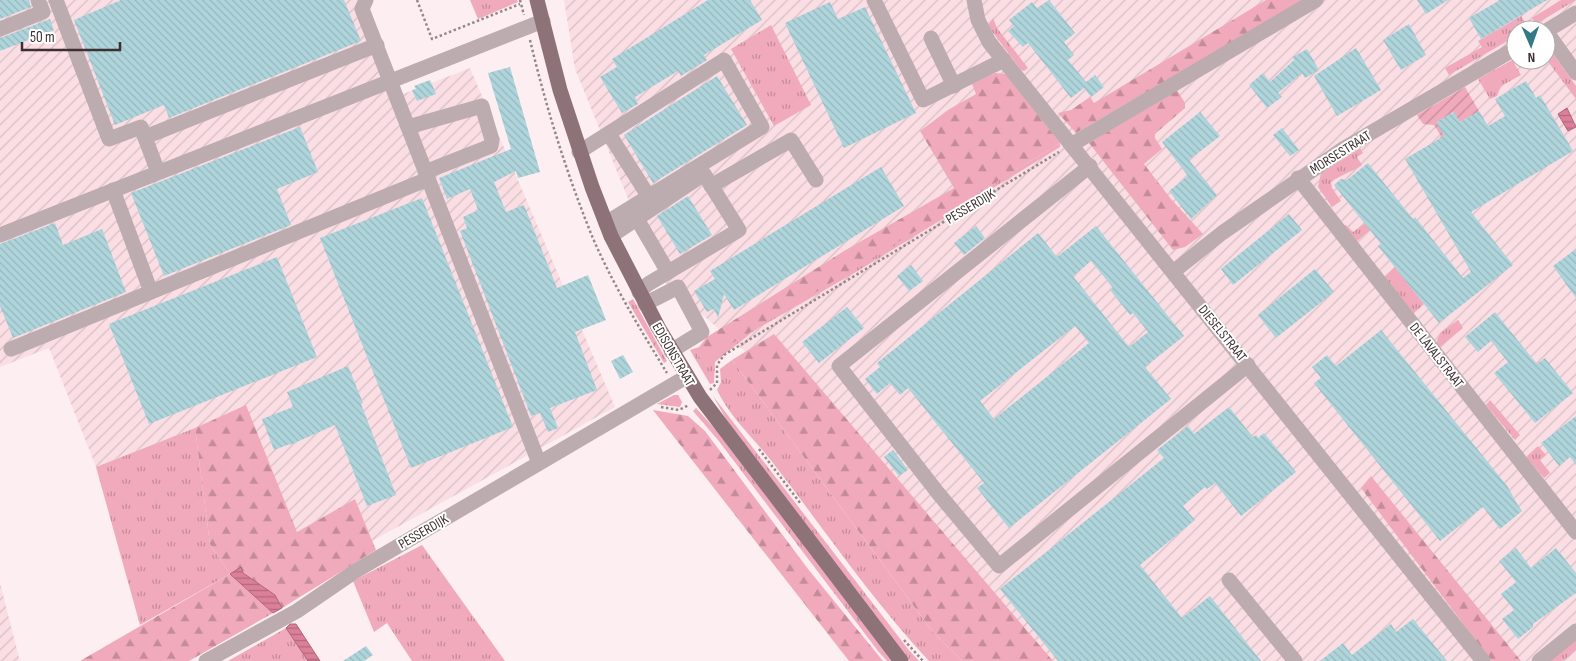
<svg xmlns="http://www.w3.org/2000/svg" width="1576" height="661" viewBox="0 0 1576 661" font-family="'Sofia Sans Condensed',sans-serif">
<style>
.industrial{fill:url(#industrial-furrows);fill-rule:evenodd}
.grass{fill:url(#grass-tufts)}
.forest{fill:url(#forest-firs)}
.garden{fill:url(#garden-furrows)}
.water{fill:url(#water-rules);stroke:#ac677a}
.building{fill:url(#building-back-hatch);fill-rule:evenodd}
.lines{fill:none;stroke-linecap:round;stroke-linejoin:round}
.path{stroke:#95878a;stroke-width:2.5;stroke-dasharray:2.5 2.5;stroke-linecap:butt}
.minor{stroke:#bcacaf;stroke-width:15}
.major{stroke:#8d7278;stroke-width:15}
.labels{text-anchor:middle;stroke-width:4;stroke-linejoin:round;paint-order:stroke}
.street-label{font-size:14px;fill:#3d2f32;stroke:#fff}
</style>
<defs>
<pattern id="industrial-furrows" width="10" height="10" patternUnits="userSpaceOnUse" patternTransform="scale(1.25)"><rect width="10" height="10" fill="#fadee4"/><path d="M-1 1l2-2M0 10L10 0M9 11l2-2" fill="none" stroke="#d7bfc4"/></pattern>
<pattern id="grass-tufts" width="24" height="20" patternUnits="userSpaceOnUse" patternTransform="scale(1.25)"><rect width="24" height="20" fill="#f0aabc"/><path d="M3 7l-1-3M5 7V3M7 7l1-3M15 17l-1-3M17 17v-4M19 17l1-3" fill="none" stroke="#c48b99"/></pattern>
<pattern id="forest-firs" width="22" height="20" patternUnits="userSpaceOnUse" patternTransform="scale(1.25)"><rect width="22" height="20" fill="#f0aabc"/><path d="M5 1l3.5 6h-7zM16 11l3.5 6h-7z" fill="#c48b99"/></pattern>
<pattern id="garden-furrows" width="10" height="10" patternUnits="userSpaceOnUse" patternTransform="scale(1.25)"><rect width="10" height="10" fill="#f0aabc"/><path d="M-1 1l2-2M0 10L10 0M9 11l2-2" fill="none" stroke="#c48b99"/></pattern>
<pattern id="water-rules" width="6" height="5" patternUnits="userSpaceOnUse" patternTransform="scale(1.25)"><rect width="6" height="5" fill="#dc7f99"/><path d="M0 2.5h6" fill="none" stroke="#b4687d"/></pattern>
<pattern id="building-back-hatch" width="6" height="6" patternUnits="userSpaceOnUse" patternTransform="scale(1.25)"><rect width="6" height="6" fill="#aed5db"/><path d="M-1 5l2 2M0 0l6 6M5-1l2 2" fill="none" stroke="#97b7bc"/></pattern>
</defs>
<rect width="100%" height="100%" fill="#fdeef1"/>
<g class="industrial">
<polygon points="0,0 357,0 398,96 470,68 615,407 372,541 355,499 230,574 210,544 195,428 96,467 49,348 0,367"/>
<path d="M564 0H1576V661H1035L794 394 661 279 575 69ZM1516 30H1546V60H1516Z"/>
<polygon points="0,583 16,646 20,661 0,661"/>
</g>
<g class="grass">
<polygon points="470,0 517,0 518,2 478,19"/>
<polygon points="1561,0 1576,0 1536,24 1532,18"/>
<polygon points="1521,16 1529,29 1516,30 1516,36 1449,75 1445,68 1482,47 1478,41"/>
<polygon points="993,18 997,28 1028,68 1024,71 1021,70 988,26"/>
<polygon points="771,25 811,105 774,126 731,49"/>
<polygon points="1546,51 1549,55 1553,54 1576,86 1576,99 1546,59"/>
<polygon points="1516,58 1514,63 1521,75 1501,86 1497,96 1490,99 1478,79"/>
<polygon points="1060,143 1060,147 856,272 755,330 715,362 714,383 710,384 690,350 699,347 699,356 703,360"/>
<path d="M1360 148 1363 153 1357 157 1362 165C1352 172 1340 175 1331 182L1332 188 1341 201 1332 207 1318 187 1321 173Z"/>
<polygon points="1365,223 1370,230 1356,242 1344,226 1346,225 1353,232"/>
<polygon points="1395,267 1424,304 1413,314 1384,277"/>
<polygon points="633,299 667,361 664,363 628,302"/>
<polygon points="1458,320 1463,328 1440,347 1436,344 1440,333"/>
<path d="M732 360 933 632 962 661H929C872 600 824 529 773 463 755 439 730 418 717 390L721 382 720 369Z"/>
<polygon points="674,395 678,395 682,402 680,407 657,404"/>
<polygon points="713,396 908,649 919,661 910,661 903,654 726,419"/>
<polygon points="1490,400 1520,435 1515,440 1486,405"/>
<polygon points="696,408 716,430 892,661 887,661 878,651 718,440 693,411"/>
<polygon points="195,428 210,544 230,574 140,625 96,467"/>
<polygon points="1538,446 1546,455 1540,460 1550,473 1544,478 1527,458 1527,456"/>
<polygon points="422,545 505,661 412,661 387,623 374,632 353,581"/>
<polygon points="286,628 308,661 228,661"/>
<polygon points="1576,640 1576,650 1563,661 1550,661"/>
</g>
<g class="forest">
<polygon points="1266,0 1305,0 1076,133 1058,113 1071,110 1090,97 1094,103"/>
<polygon points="995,73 1006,74 1060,143 703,361 699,356 699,347 707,337 844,251 954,188 920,131 948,110 976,94 972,84"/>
<polygon points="1177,90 1185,103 1185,108 1155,134 1155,138 1162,149 1144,164 1171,199 1203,234 1185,247 1173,250 1089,143"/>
<polygon points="774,334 1053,661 962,661 933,632 732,360"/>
<polygon points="246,405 297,532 355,499 376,550 282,608 275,595 243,573 241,568 230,574 273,613 189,661 80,661 230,574 210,544 195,428"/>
<polygon points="653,410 688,416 705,431 808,569 883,661 849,661"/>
<polygon points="1371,476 1521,661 1491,661 1361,488"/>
</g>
<polygon class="garden" points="1465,87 1479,111 1460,122 1453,112 1437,122 1445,137 1439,139 1441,136 1434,125 1423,124 1417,115"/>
<g class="water">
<polygon points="1567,108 1576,127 1568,131 1558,114"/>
<polygon points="241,567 243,573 275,595 282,608 273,613 230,574"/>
<polygon points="290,624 296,624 320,661 308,661 286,628"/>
</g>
<g class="building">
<polygon points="0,0 29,0 31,7 0,19"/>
<polygon points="121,0 344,0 361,41 169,118 164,105 115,125 74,20"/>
<polygon points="708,0 750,0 762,20 704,55 707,60 681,76 678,71 635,97 638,104 622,113 600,77 617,67 612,59"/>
<polygon points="1049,0 1075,33 1064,42 1074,55 1068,60 1086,82 1095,75 1104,87 1091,97 1084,88 1071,98 1028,43 1023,47 1008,31 1014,26 1009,20 1032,2 1037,8"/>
<polygon points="1417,0 1448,0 1426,14"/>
<polygon points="1500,0 1547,0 1481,39 1469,18"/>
<polygon points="830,2 838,19 865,7 916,113 844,148 785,23"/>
<polygon points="50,19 54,30 0,51 0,38"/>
<polygon points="1409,24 1426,55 1401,70 1383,40"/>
<polygon points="1356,48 1381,90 1337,116 1314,76"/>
<polygon points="1307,49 1319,70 1305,78 1302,73 1278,93 1282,97 1267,108 1249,85 1263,73 1270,82 1294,60 1293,57"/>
<polygon points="510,67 540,172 518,178 516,171 494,182 506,212 524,205 557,288 588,275 606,320 575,332 597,390 550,408 558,428 548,432 540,413 531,416 460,231 467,228 463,217 478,210 470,189 447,199 439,178 511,149 488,73"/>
<polygon points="717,76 747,125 653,183 624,135"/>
<polygon points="430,80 436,94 417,101 412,90 416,89 414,86"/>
<polygon points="1526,81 1536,98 1540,95 1573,151 1471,212 1513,265 1439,323 1378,246 1381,244 1334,185 1341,179 1347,180 1368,163 1413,219 1415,217 1463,278 1471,272 1405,159 1444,136 1436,122 1454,112 1460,122 1479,111 1488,126 1505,116 1495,99"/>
<polygon points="1200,112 1220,136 1189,160 1217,195 1191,219 1169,191 1188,176 1162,142"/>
<polygon points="300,127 318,172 277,189 291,225 164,276 131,193"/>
<polygon points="1282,128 1299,150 1290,156 1273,135"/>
<polygon points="881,167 904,206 734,310 724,294 718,318 714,309 707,312 694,291 715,279 710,271"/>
<polygon points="688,196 712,235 680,254 657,216"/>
<polygon points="422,198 513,427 411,468 320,238"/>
<polygon points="1289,214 1302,230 1233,285 1221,269"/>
<polygon points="55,223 63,245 102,229 126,292 13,338 0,306 0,244"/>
<polygon points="976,226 985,238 964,255 954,243"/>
<path d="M1096 226 1184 336 1145 367 1171 399 1009 528 977 488 984 483 908 388 900 395 890 383 877 394 865 379 880 367 877 363 1038 233 1057 257ZM1091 261 1113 288 1110 290 1130 315 1133 313 1148 332 1129 347 1073 276ZM1075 326 1089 343 994 419 980 401Z"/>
<polygon points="1576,249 1576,298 1553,266"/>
<polygon points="277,257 317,357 149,424 109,324"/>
<polygon points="911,265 923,281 909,291 897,276"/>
<polygon points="1315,269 1334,292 1276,338 1258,315"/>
<polygon points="847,307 864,328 819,363 802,342"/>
<polygon points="1495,312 1537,364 1545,358 1573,393 1535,423 1494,373 1508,362 1491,341 1478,352 1465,337"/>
<polygon points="1381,330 1508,487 1516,502 1522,511 1500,529 1483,507 1440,541 1314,383 1321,378 1312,367 1327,355 1336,366"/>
<polygon points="623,355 633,372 620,379 611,361"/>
<polygon points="348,366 363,403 361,404 396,495 367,506 335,425 290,445 290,444 274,450 262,419 293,407 287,392"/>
<polygon points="1229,407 1253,437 1256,435 1258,438 1264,433 1296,472 1241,516 1215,483 1207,489 1205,487 1183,506 1195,520 1140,565 1182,618 1210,596 1261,661 1058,661 1000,589 1164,458 1157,450 1188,426 1194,434"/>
<polygon points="1576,416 1576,465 1570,457 1559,466 1541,443"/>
<polygon points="893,450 908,470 899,476 884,457"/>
<polygon points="1516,548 1531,568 1556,548 1576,573 1576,593 1533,624 1533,627 1518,639 1502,619 1514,610 1501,594 1516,582 1499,561"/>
<polygon points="1413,619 1447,661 1320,661 1343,643 1352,655 1391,624 1396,632"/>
<polygon points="366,646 373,655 364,661 343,661"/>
</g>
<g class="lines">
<g class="path">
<polyline points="417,0 432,39 520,4"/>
<polyline points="520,0 524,15"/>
<path d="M530 40C546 107 566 172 592 236 612 283 640 329 667 373"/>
<polyline points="710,390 717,383 717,365 724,355 1059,152"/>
<polyline points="661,407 679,410 689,405"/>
<polyline points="759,449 801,504"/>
<polyline points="904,640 923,661"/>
</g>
<g class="minor">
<polyline points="56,0 109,139 141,127 158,172"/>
<polyline points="366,0 362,9 539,463"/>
<polyline points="874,0 923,100 1004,60"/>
<polyline points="974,0 978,20 989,42 1483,661"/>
<polyline points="1576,13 1546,31 1576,73"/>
<polyline points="0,29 43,12 38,0"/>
<polyline points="931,38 954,86"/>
<polyline points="408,127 482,106 492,140 491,146 425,172"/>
<polyline points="609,134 649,197"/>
<polyline points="145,137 377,45"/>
<polyline points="1071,145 1316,0"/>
<polyline points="579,152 724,60 762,127 606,223"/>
<polyline points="1090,166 839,366 938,493 999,566 1248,365"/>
<polyline points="1298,178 1576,532"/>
<polyline points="711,186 791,140 816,180"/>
<polyline points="113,190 151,292"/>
<polyline points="637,219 668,272"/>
<polyline points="0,235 543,21"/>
<polyline points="611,236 704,174 739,230 648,284 639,292"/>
<polyline points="1173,272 1222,233 1343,149 1516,48"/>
<polyline points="645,304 678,287 702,332 671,351"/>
<polyline points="11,349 428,179"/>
<polyline points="1229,580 1295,661"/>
<polyline points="206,661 297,611 354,572 686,377"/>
<polyline points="1539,661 1576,631"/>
</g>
<polyline class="major" points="537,0 560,90 592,187 611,236 658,327 700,397 901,661"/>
</g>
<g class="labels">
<g class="street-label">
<text transform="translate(1340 152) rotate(-32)" y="5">MORSESTRAAT</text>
<text transform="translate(970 206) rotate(-31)" y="5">PESSERDIJK</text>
<text transform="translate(1223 333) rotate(51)" y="5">DIESELSTRAAT</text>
<text transform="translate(674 354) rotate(60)" y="5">EDISONSTRAAT</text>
<text transform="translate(1437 355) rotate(52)" y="5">DE LAVALSTRAAT</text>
<text transform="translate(423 531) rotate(-30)" y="5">PESSERDIJK</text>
</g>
</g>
<g transform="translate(1531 45) rotate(178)"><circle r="24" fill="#ffffff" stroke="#b1acad"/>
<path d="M0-4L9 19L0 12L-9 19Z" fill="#337a84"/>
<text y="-8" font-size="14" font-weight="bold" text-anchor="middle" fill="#3d2f32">N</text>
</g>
<path d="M22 42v8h98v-8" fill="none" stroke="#3d2f32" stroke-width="2.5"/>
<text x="30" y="42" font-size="15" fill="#3d2f32" stroke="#ffffff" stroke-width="4" paint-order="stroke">50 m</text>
</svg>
